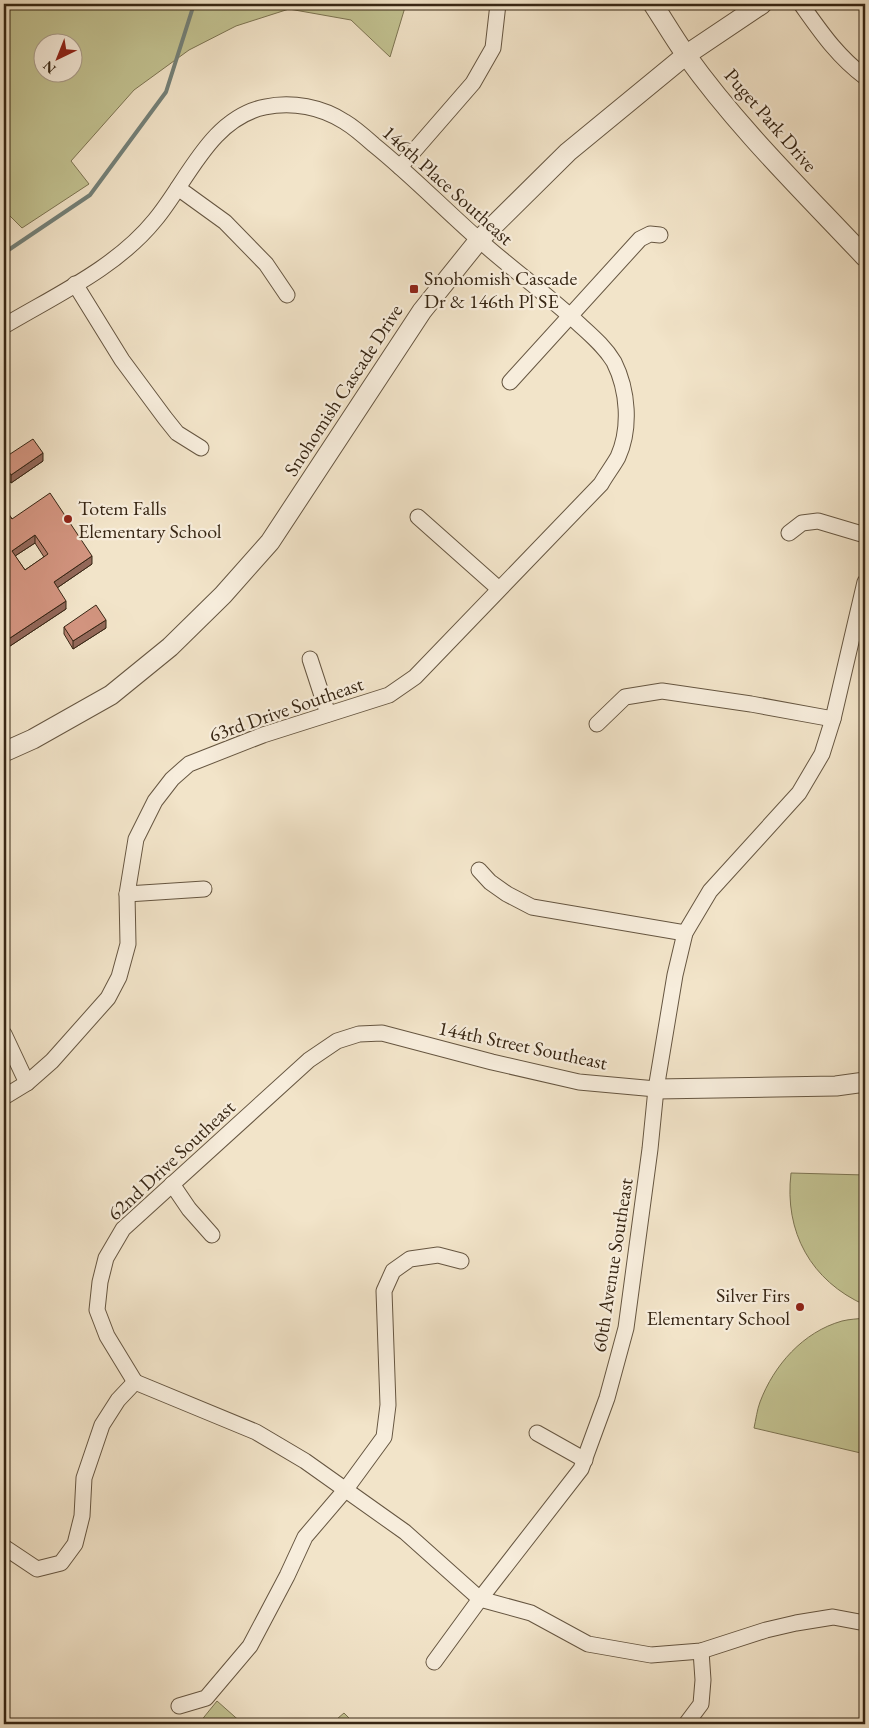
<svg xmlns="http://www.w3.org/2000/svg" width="869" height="1728" viewBox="0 0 869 1728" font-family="'EB Garamond',serif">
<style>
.green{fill:#c2c291;stroke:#7c7452;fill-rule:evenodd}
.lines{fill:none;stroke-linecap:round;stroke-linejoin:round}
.stream{stroke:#748179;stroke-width:4}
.minor-casing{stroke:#665641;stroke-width:17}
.tertiary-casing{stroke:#665641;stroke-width:21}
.minor{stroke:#f7eddc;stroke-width:15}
.tertiary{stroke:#f7eddc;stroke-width:19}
.wall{fill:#b57f6d;stroke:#372614;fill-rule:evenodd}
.shaded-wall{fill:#936859;stroke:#372614}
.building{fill:#d2947f;stroke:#372614;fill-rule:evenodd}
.poi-dot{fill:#8f2418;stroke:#f7eddc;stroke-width:2}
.labels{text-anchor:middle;stroke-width:4.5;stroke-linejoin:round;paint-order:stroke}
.street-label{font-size:20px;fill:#372614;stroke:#f7eddc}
.poi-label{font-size:20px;fill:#372614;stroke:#f7eddc;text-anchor:start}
</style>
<rect width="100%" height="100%" fill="#f2e4c9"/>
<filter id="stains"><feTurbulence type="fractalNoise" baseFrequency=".004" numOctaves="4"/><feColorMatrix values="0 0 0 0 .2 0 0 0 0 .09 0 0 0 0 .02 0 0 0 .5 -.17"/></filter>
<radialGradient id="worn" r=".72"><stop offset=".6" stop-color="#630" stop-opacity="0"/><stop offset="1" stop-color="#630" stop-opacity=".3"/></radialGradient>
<g class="green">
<path d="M4 4H406L390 57 351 20 289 9 236 26 189 50 134 90 71 161 89 184 22 228 4 210ZM72 42V72H42V42Z"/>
<path d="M791 1173 865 1175V1305C811 1281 784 1232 791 1173Z"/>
<path d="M865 1318V1454L754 1428C756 1419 757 1410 760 1402 774 1365 803 1332 842 1321 850 1319 858 1319 865 1318Z"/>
<polygon points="217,1701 243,1724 201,1724 200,1722"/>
<polygon points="344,1713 355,1724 331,1724"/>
</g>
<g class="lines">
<polyline class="stream" points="4,253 90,195 166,92 194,4"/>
<g class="minor-casing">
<g id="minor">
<path d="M801 4C821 32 837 56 865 77"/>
<polyline points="400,167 473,83 493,48 498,4"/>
<polyline points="178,188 225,222 266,264 287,295"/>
<polyline points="75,284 122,360 165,418 177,433 201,448"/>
<path d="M4 326C56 295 116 268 155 220 187 182 210 118 265 107 292 101 322 107 345 122 355 128 365 137 374 145 410 174 442 207 477 238 510 268 547 294 580 325 592 336 605 347 614 362 628 390 631 428 618 457 613 466 606 475 601 484L415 677 389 695 263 735 189 764 172 779 155 801 136 839 127 894 128 944 119 977 108 998 52 1061 27 1083 4 1097"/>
<polyline points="510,382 640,239 650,234 660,235"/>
<polyline points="418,517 499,589"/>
<polyline points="789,533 802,523 818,521 865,535"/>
<polyline points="310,659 328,714"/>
<polyline points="597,724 625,697 662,691 751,704 833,719"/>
<polyline points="479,870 490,882 507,894 532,907 685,933"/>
<polyline points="127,894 204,889"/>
<polyline points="4,1034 27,1083"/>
<polyline points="172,1184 189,1209 212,1235"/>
<polyline points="135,1382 256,1432 305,1461 405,1532 480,1599 531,1613 588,1644 651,1655 701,1651 766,1630 796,1623 833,1617 865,1623"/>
<polyline points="135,1382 107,1336 97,1310 100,1282 106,1258 123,1229 309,1060 337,1041 359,1034 382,1033 492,1062 579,1082 656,1089"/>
<polyline points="537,1433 585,1460"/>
<polyline points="4,1547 37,1569 61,1563 75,1544 82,1516 84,1478 102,1425 118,1400 135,1382"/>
<polyline points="434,1662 480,1599 581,1469 607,1398 626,1328 650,1149 656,1089 675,975 685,933 710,891 799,793 822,754 833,719 865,582"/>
<polyline points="179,1706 206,1698 250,1646 287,1576 305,1537 346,1489 384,1437 388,1405 384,1291 393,1271 410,1259 438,1255 461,1261"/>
<polyline points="686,1724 701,1704 703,1680 701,1651"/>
</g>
</g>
<g class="tertiary-casing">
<g id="tertiary">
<path d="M653 4C664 21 674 38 686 55 738 128 804 192 865 257"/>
<polyline points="4,752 33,739 111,695 170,647 223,595 270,542 422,311 479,240 568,152 686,55 762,4"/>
<polyline points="656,1089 836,1086 865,1082"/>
</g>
</g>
<use href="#minor" class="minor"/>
<use href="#tertiary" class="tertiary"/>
</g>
<g class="wall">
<polygon points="4,458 43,461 11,483 4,472"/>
<path d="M4 507 12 519 92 564 57 588 66 609 4 650ZM35 543 44 557 25 570 15 556Z"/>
<polygon points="64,627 106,628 73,649 64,634"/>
</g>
<g class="shaded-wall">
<polygon points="43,453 43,461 11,483 11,475"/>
<polygon points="35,535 35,543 12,558 12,551"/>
<polygon points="92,556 92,564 54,590 54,582"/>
<polygon points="66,601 66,609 4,650 4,642"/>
<polygon points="106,620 106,628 73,649 73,641"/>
</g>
<g class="building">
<polygon points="33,439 43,453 11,475 4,464 4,458"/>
<path d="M50 493 92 556 54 582 66 601 4 642V507L12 519ZM35 535 48 554 25 570 12 551Z"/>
<polygon points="96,605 106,620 73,641 64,627"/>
</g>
<g class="poi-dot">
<rect x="409" y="284" width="10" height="10" rx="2.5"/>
<circle cx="68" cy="519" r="5"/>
<circle cx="800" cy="1307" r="5"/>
</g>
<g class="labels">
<g class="street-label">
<text transform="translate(771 120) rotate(49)" y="7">Puget Park Drive</text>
<text transform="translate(448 185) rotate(42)" y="7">146th Place Southeast</text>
<text transform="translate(343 390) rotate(-57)" y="7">Snohomish Cascade Drive</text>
<text transform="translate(286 709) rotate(-19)" y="7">63rd Drive Southeast</text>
<text transform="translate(523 1045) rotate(12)" y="7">144th Street Southeast</text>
<text transform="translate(171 1160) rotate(-43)" y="7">62nd Drive Southeast</text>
<text transform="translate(612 1265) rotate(-81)" y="7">60th Avenue Southeast</text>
</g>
<g class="poi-label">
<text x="424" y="285">Snohomish Cascade<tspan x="424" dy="23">Dr &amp; 146th Pl SE</tspan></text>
<text x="78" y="515">Totem Falls<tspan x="78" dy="23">Elementary School</tspan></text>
<text x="790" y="1302" text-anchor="end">Silver Firs<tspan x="790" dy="23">Elementary School</tspan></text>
</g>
</g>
<rect width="869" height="1728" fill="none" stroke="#f2e4c9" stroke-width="20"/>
<rect x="5" y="5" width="859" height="1718" fill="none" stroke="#372614" stroke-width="2.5"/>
<rect x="10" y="10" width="849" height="1708" fill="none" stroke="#372614"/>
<g transform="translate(58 58) rotate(223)"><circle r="24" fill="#f7eddc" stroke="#aa9d8c"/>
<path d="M0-4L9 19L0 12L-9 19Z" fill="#8f2418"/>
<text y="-8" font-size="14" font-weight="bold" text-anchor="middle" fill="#372614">N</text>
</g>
<rect width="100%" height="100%" filter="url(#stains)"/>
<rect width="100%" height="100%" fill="url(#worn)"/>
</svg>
